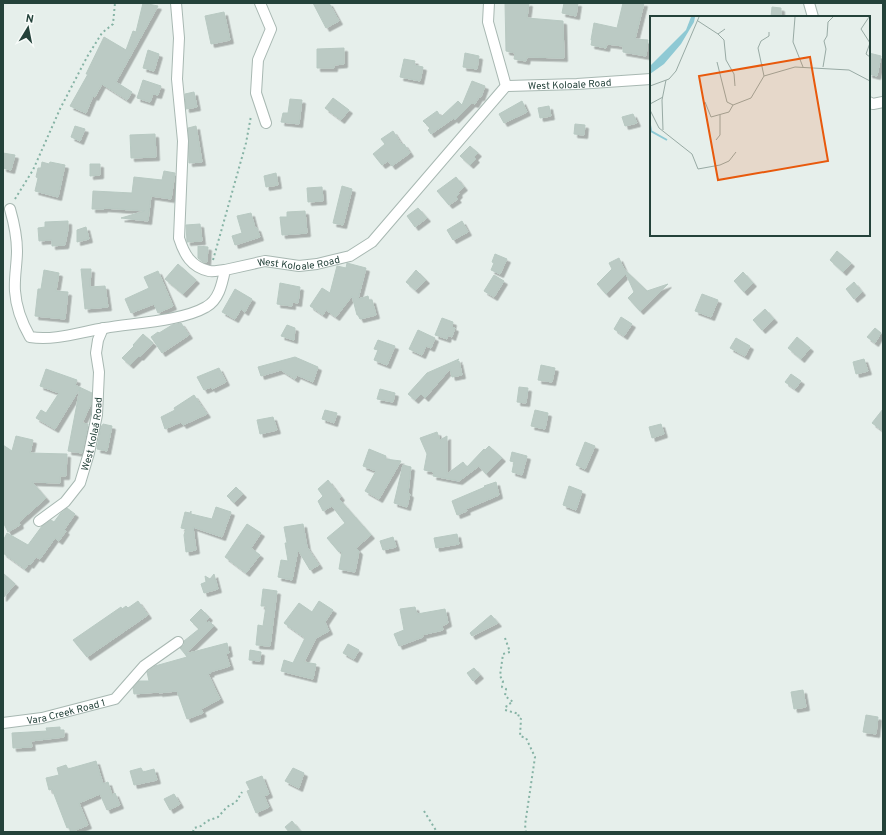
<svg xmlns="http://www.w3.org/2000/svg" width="886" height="835" viewBox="0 0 886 835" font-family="Overpass,sans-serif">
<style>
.building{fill:#bbcac4;stroke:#b8c9c2;filter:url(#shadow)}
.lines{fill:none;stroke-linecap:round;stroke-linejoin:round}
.minor-casing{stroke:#a8b8b2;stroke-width:12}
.path{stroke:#86b3a5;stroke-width:2;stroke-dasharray:2 3;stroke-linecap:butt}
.minor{stroke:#fff;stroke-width:10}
.labels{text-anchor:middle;stroke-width:3.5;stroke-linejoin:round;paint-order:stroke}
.street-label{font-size:10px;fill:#24423a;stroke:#f7fbf9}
.inset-river{fill:none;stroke:#8ec9d4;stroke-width:2}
.inset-road{fill:none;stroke:#98aaa4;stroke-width:1}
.view{fill:#e8590c;fill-opacity:0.15;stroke:#e8590c;stroke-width:2}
.inset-edge{fill:none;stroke:#24423a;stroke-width:2}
</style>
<defs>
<filter id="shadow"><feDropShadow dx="3.5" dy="3.5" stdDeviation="0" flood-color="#0004"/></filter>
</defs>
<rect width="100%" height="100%" fill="#e6efeb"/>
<g class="building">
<polygon points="143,3 158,6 116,82 132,92 127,100 102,84 95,97 93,96 86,113 70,106 88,74 86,74 104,37 126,50 133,31 136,32"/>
<polygon points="313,3 329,3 339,21 326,28"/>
<polygon points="505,3 529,3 527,18 563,21 564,58 527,57 526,61 514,59 515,53 506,51"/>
<polygon points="564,3 578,3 576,16 562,13"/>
<polygon points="623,3 644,3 635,39 648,40 646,56 623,52 623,46 607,44 606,48 591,45 592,40 591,40 594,23 617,28"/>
<polygon points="772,7 781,8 781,17 771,17"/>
<polygon points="224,12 230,40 211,44 205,16"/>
<polygon points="344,48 344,64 334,65 334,68 317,68 317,49"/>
<polygon points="148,50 159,54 154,71 143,68"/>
<polygon points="465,53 479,56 477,69 463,67"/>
<polygon points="869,53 881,56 877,76 869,74"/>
<polygon points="404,59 415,61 414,65 423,67 420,81 400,77"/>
<polygon points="143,80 161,86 158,95 153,94 150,102 137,98"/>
<polygon points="472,81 485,86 481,97 479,97 475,104 472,103 455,120 454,118 431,134 428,130 430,128 423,121 437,111 441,117 458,101 462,105"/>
<polygon points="194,92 197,107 186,109 185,94"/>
<polygon points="333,98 349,110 341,120 325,108"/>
<polygon points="290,99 302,100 299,124 281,122 283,113 288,113"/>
<polygon points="522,101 527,112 504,123 499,114"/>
<polygon points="549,106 551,116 540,118 538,108"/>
<polygon points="633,114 637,123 625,126 622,117"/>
<polygon points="575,124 585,125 584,135 574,134"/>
<polygon points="75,126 85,129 80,141 71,137"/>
<polygon points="196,126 202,162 189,163 188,128"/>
<polygon points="393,131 402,145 404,144 410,153 392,166 388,161 382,165 373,154 385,144 381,139"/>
<polygon points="155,134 156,157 131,158 130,135"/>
<polygon points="470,146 478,153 474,157 476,159 470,165 460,156"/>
<polygon points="3,153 15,155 11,170 3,168"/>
<polygon points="42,162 49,164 50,162 65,165 58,197 35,191 38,178 36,177 38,168 41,168"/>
<polygon points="90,164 100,164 100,175 90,176"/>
<polygon points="164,171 175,173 171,199 151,196 148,221 121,218 145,211 104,208 104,209 92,209 93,191 132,193 134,177 162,180"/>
<polygon points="276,173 278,185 266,187 264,176"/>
<polygon points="456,177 464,187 458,192 459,194 456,197 458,199 449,205 437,191"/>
<polygon points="342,186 352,189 343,225 333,223"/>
<polygon points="322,187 323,201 308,202 307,188"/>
<polygon points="418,208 427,218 415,227 407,216"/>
<polygon points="305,211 307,233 282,235 280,217 287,217 287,212"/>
<polygon points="251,213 255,228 257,228 260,237 235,245 232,236 242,233 237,216"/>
<polygon points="68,221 68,229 65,245 52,246 52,240 39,241 38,228 45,227 45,222"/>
<polygon points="462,221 468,232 453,240 447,230"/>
<polygon points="200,224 202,241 187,242 186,225"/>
<polygon points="86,227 89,239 77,242 77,230"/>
<polygon points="198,246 208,247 207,262 203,262 198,258"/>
<polygon points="837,251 851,263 843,272 830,260"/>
<polygon points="495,254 507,259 500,274 491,270 494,263 492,262"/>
<polygon points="619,258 624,269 647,291 668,284 640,311 628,298 634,292 626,274 606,294 597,284 612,269 609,263"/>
<polygon points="347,263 366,268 358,299 368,296 369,300 372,300 376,315 360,319 358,315 357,315 352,296 336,317 326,310 323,315 310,306 322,288 330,293 337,266 346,268"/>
<polygon points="178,264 196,280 183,294 165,279"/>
<polygon points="81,269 91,269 90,287 105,286 108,307 85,309"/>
<polygon points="44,270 59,273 56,291 68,292 65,319 35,316 38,289 41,289"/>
<polygon points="416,270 426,280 415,290 406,282"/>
<polygon points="158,271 173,306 158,313 154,304 131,313 125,299 149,288 144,277"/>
<polygon points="743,272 753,283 744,292 734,281"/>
<polygon points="494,275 504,281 494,297 484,291"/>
<polygon points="854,282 862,292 854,299 846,289"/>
<polygon points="280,283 300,287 298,303 292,302 292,306 277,304"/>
<polygon points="235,289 252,299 245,312 241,309 235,319 222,312"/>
<polygon points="702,294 718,300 711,317 695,311"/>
<polygon points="765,309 774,319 762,330 753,320"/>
<polygon points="621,317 632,324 624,336 614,329"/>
<polygon points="442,318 453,322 452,327 455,328 452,337 448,335 447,339 435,335"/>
<polygon points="181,323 189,335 162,353 151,337 158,332 159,333 172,325"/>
<polygon points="287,325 295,328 294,340 281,336"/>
<polygon points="875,328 881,333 875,343 867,337"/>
<polygon points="418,330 435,338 431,348 426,346 422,355 409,349"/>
<polygon points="143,334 153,343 140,357 139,356 130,365 122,358 134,346 133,345"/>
<polygon points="797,337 810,348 801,359 788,348"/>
<polygon points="736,338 750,346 745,356 730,348"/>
<polygon points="378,340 395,346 387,365 374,360 378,350 374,349"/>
<polygon points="295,357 318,367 313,382 297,375 295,379 281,370 261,376 258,367"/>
<polygon points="459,359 457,361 459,361 462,375 452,377 450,369 425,398 421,394 415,400 408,394 427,373"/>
<polygon points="864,359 868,371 856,374 853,362"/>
<polygon points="541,365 555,368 552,382 538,380"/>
<polygon points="219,368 226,382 212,389 211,387 204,390 197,377"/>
<polygon points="46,369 77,380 75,385 92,393 91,404 82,423 88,424 82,453 68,451 80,388 55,429 36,418 41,410 46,413 59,393 40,386"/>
<polygon points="791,374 801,381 795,389 785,382"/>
<polygon points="519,387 528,388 526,403 517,402"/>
<polygon points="380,389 395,393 393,402 377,399"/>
<polygon points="194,395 207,414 183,425 181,422 165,429 161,417 175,410 174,408"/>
<polygon points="883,409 883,431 872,423"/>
<polygon points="325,410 337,413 334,423 322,419"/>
<polygon points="535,410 548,413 545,429 531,426"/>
<polygon points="273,417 277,430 260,434 257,420"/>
<polygon points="103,424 112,426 107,451 97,449 101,426 102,426"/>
<polygon points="661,424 664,434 652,438 649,427"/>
<polygon points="437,432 440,440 447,436 447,474 463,462 467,467 484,449 485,450 489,446 502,458 486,474 479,466 459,481 433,476 434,472 424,470 427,454 420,438"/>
<polygon points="16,436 33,440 30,453 67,454 66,476 60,476 60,483 32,482 46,498 19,522 20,525 8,532 3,522 3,445 12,451"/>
<polygon points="585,442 595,446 585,469 576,465"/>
<polygon points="369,449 386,456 385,459 401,461 379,499 365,491 376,471 363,466"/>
<polygon points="512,452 527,456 522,475 512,472 514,462 510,461"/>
<polygon points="403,465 411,467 408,493 410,494 407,507 394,503"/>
<polygon points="328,480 341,497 339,499 371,535 356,548 359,551 355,572 339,569 342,551 339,552 327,538 345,523 332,506 323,511 318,501 323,496 318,489"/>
<polygon points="496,482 499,495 466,509 467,511 457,515 452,501 485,487 484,486"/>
<polygon points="569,486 582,491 576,510 563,505"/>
<polygon points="236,487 243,494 234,503 227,496"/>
<polygon points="216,507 231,512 222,537 193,527 196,550 186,552 184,535 186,529 181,528 185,512 190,513 191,511 191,514 212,519"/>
<polygon points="67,508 75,514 64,530 66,531 59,541 55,538 40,559 36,557 30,565 29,563 25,569 3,553 3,541 7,533 28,545 42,526 51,520 54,522 60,514"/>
<polygon points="247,524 261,533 251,548 260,555 246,573 225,557"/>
<polygon points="303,524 307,547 319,565 310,570 298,550 292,580 278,577 281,560 288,561 285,543 287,543 284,527"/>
<polygon points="457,534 459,544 436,548 434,538"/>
<polygon points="393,537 396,547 383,550 380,541"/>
<polygon points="3,573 15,584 3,598"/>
<polygon points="214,574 218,589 204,593 201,584 206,582 205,576 210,579"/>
<polygon points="263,589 277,591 270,646 256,645 258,625 263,626 266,606 261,606"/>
<polygon points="138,601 148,615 87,657 73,640 121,607 122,609 126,606 128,608"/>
<polygon points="319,601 333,610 325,622 329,631 316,638 304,662 316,664 313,679 281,671 284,660 293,663 305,638 284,623 299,603 312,612"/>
<polygon points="415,607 417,614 445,609 448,623 442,626 443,630 422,635 423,637 399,646 394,634 404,630 400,609"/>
<polygon points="201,609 209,617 206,621 207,623 209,621 214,626 185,654 180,648 184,645 184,641 199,629 190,620"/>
<polygon points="491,615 498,623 472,636 470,633"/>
<polygon points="227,643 229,653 226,654 230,666 210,672 211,673 208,674 220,699 201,709 203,713 187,719 177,691 159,693 159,692 134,694 133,688 139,681 149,681 147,672 155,666 187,657 185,654"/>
<polygon points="348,644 359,650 354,659 343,653"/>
<polygon points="250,650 261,652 260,661 249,660"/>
<polygon points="474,668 480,675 473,681 467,673"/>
<polygon points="803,690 806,707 794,709 791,692"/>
<polygon points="866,715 878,717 876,734 863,732"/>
<polygon points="60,727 60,730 64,730 64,737 31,741 32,747 13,748 12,733 47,731 46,728"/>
<polygon points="96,761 103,784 108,782 112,795 115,793 120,805 107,810 100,794 79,803 88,825 71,832 69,827 67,828 52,789 49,790 46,778 59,775 57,768 66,765 68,769"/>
<polygon points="141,768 143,772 154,769 157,780 134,785 130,771"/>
<polygon points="293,768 304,773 299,788 285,781"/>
<polygon points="262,776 269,794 264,796 269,807 256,813 247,791 250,790 246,782"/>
<polygon points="174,794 180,804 170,810 164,799"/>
<polygon points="292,821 301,832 289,832 285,827"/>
</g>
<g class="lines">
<g class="minor-casing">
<g id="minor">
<path d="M176 3 179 38 177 79 183 141 179 238C184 254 191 267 209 271 214 272 220 270 225 270"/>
<polyline points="260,3 271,29 258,60 256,93 266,123"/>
<polyline points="489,3 488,22 506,86"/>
<polyline points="809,3 813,17"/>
<polyline points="869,102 873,104 883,102"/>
<path id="s1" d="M10 209C14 223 17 236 17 251 17 264 14 278 15 291 16 307 22 323 30 337 55 341 80 332 105 328 134 323 182 321 206 307 219 300 222 284 225 270L265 261 299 266 317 264 350 256 372 242 506 86 577 84 651 79"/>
<path id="s2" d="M39 521 65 502 80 483 89 453 97 415 99 372 96 353 98 340 103 328"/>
<path id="s3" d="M3 723 42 718 115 699 144 666 178 642"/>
</g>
</g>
<g class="path">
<polyline points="15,199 33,170 60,109 87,57 102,33 113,24 115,3"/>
<polyline points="213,260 246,143 251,116"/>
<polyline points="505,638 510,652 503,654 500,676 503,681 502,687 506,689 505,696 513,702 507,705 505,710 519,714 518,717 521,719 520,736 526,738 535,757 525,825 526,832"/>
<polyline points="424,811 437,832"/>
<polyline points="193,832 194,828 201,826 207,821 218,817 227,807 236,802 242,792"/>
</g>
<use href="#minor" class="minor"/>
</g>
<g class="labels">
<g class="street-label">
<text dy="4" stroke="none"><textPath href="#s1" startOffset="777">West Koloale Road</textPath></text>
<text dy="4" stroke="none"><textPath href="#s1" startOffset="429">West Koloale Road</textPath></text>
<text dy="4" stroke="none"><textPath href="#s2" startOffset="107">West Kolaá Road</textPath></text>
<text dy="4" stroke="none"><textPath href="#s3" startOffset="64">Vara Creek Road 1</textPath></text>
</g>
</g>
<g transform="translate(650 16)">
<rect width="220" height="220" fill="#e6efeb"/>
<path d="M41 1H45L44 6 31 28 14 48 0 58V50L36 14Z" fill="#8ec9d4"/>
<path class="inset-river" d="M0 109 1 115 17 124"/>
<path class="inset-road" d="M145 1 143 26 153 51M219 1 211 13 220 27 216 38 220 41M48 5 68 18 75 13M68 18 74 24 76 44 84 58 85 70M67 46 77 86 83 89M173 51 176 33 174 25 177 20 178 6 183 1M114 60 108 32 111 25 119 20V16M0 70 19 63 26 55 49 1M55 86 61 101 79 96 83 89 101 82 114 60 145 51 199 54 220 65M0 88 13 81M0 94 9 112 42 138 48 153 70 149 79 145 86 136M13 114 12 84 16 64M66 124 70 119V99"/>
<path class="view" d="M160 41 178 145 68 164 49 60Z"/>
<rect width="220" height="220" class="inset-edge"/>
</g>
<rect width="886" height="835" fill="none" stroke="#24423a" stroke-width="8"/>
<g transform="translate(28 28) rotate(10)" stroke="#f7fbf9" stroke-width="3" paint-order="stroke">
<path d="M0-3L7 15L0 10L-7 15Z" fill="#24423a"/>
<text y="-6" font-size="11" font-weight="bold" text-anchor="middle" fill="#24423a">N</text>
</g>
</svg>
